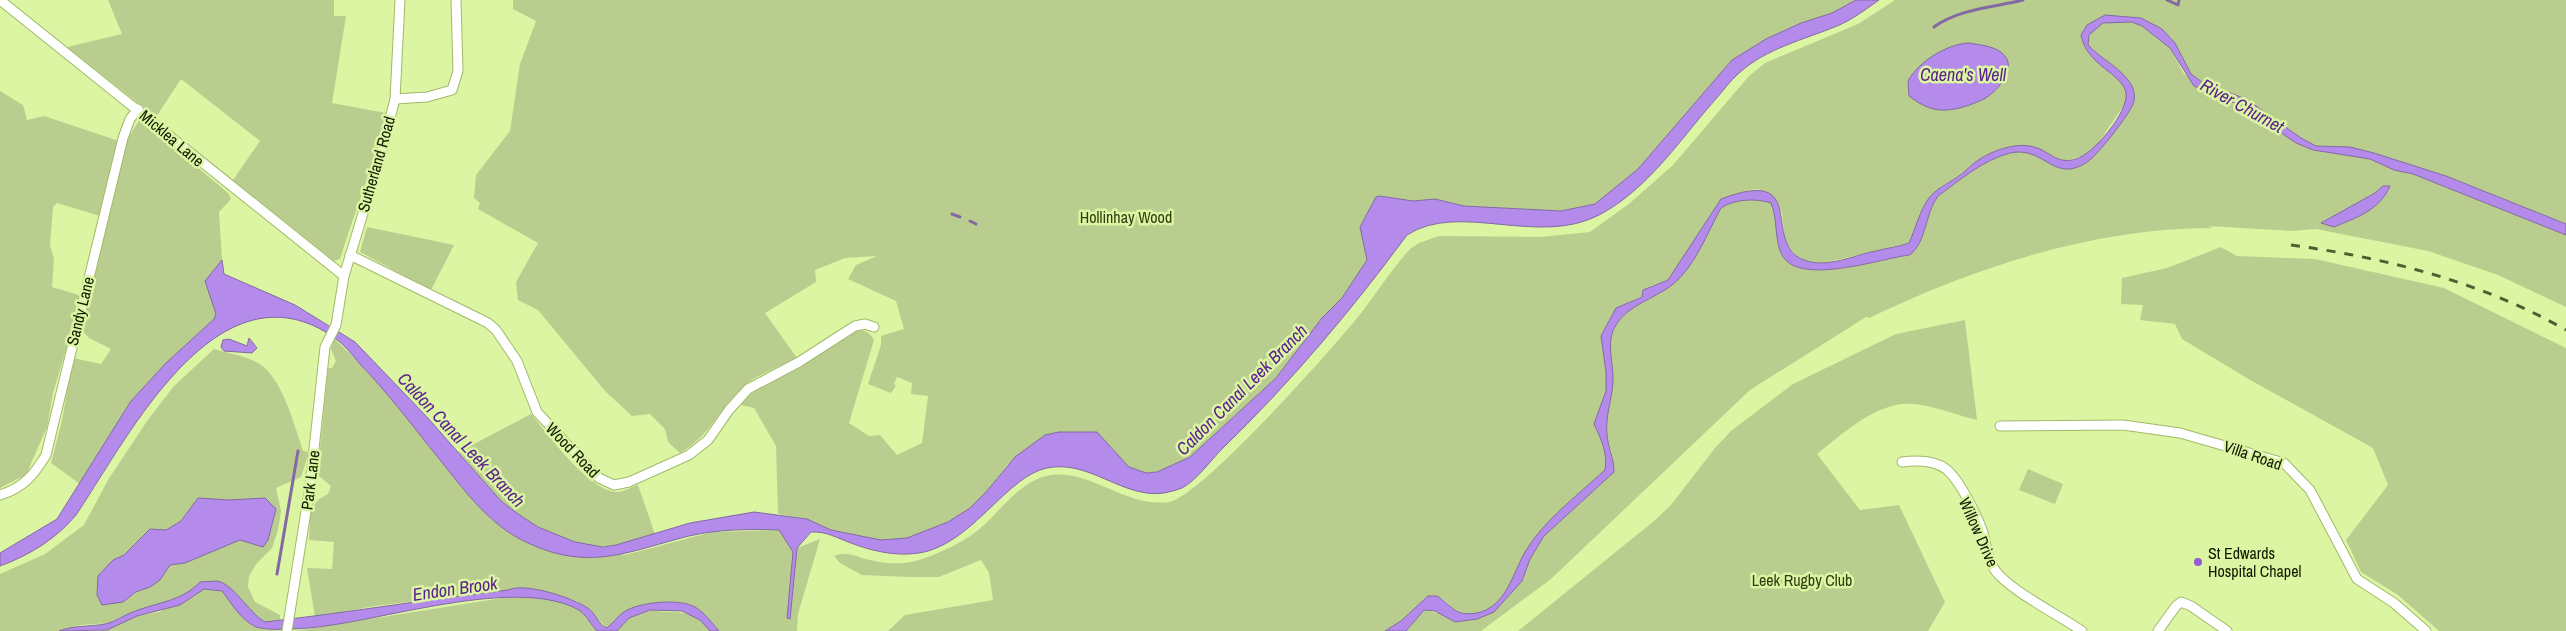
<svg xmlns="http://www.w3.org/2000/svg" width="2566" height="631" viewBox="0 0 2566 631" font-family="'Archivo Narrow',sans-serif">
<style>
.green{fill:#b9ce8e;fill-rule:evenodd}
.water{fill:#b48beb;stroke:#8369a4}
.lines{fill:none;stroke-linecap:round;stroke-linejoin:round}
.stream{stroke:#8369a4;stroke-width:3}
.minor-casing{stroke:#a1ba6a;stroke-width:11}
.minor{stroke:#fff;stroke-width:9}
.rail{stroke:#515e33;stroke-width:3;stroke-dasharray:9 9;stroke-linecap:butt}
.poi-dot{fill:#945cd4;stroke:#dbf5a3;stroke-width:2}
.labels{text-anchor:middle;stroke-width:5;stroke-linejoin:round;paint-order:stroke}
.street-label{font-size:16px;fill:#121900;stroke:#dbf5a3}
.park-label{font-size:16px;fill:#303c0f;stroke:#dbf5a3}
.poi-label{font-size:16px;fill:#121900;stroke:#dbf5a3;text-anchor:start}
.water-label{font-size:18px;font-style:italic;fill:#5b2190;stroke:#dbf5a3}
</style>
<rect width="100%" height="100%" fill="#dbf5a3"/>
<g class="green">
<path d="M108 0H334V16H346L332 103 386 113C375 163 355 210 340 259L334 261 233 180 260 141 255 137 181 79 156 117 67 47 122 34Z"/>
<path d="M513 0H1856L1832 13 1801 23 1766 39 1732 60 1638 169 1595 204 1561 211 1464 206 1435 199 1413 201 1380 196 1360 227 1367 260 1342 298 1322 318 1276 378 1190 457 1157 472 1146 473 1129 467 1097 432H1059L1023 452 1008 464 986 492 970 508 948 522 907 538 881 540 831 530 807 519 778 514 776 446 754 408 741 405 749 392 851 332C863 329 868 330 874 340L849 423 869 436 880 435 897 455 922 443 928 396 911 394 912 383 897 377 894 384 896 386 891 393 868 384 881 345V336L904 329 896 301 848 279 856 265 877 256 845 258 815 270 816 282 765 313 797 358C780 367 756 374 743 387 719 409 709 437 680 453L668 442 665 429 650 414 632 416 605 391 538 310 518 300 516 282 538 243 478 209 480 203 474 198 476 175 510 131 520 64 536 21 513 9Z"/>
<path d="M1895 0H2566V224L2446 176 2374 153 2350 147 2316 146 2301 138 2246 99 2202 82 2191 74 2162 29 2105 15 2081 36 2111 75 2119 80 2126 91V102L2095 148 2084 156 2063 161 2050 156 2035 147 1980 159 1958 177 1942 186 1909 243 1824 263 1805 261 1795 254 1785 242 1782 213 1773 196 1758 189 1749 190 1717 205 1708 221 1668 280 1650 286 1642 296 1616 308 1604 360 1606 372V391L1594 424C1601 439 1608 453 1605 470 1578 495 1543 520 1525 553 1513 574 1505 608 1476 613 1457 615 1455 609 1443 599 1439 597 1432 597 1428 596L1401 621 1385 631H888L905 615 993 600 989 573 981 560 939 577H909L862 575 840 563 834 556C848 550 856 557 870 560 886 564 906 565 922 559 943 552 968 540 984 525 1003 507 1020 483 1046 476 1088 466 1124 508 1169 502 1201 497 1336 345 1362 312 1378 291 1392 269 1410 249L1419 243 1439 236 1541 237 1590 232 1630 203 1673 165 1749 76 1765 63 1858 24Z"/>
<path d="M2113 21 2132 22 2142 26 2170 48 2184 74 2224 98 2242 106 2296 143 2313 150 2370 159 2394 170 2413 174 2566 235V307L2498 275 2428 251 2316 229 2291 231 2208 226 2213 228C2093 228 1976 267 1869 318L1866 317 1750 390 1551 579 1481 631H1406L1424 610 1442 614 1494 612 1522 581 1530 559 1544 536 1614 472 1612 453 1607 437V417L1613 381 1610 339 1616 325 1629 310 1672 285 1691 263 1721 208C1735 199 1755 198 1771 203 1778 220 1777 239 1782 256L1819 270 1840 269 1910 255C1927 241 1925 213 1938 196 1962 179 2004 141 2036 154 2044 158 2052 164 2060 168L2090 161 2134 102 2112 66 2088 45C2089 29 2098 23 2113 21Z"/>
<polygon points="0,91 23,105 27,120 44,116 119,141 100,216 57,203 53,207 50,245 54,259 52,287 82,296 53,393 47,427 32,461 27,474 0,488"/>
<polygon points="140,119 228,193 231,199 219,212 222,260 205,281 216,314 214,319 166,363 131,401 80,484 51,463 62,421 73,358 101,364 111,349 89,338 80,328 125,143"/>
<polygon points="367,227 454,245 431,290 360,252"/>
<polygon points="2221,247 2237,256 2315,259 2444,288 2566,348 2566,631 2439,631 2398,595 2361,572 2346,540 2388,485 2373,448 2252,381 2182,339 2175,324 2140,320 2143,305 2121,304 2122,278 2167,268"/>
<path d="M1965 320 1977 420C1955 415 1926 402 1902 404 1870 408 1841 435 1817 454L1860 510 1899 505 1945 602 1928 631H1518L1654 521 1671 505 1715 448 1731 431 1793 384 1896 334Z"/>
<path d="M334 338 376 380 468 494 493 521 625 555 712 532 779 530 793 552 787 618 790 619 797 548 820 539 798 614 797 631H719C713 623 706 614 697 608 682 597 639 602 625 612 618 616 614 623 607 628L577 601 527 588 375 606 315 617 307 568 332 569 334 542 309 540C311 519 306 504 328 494L331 486 319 476 318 469 328 368H332L336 361 331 349Z"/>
<path d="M214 349C228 353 245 356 258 363 282 376 295 427 303 451L309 452 301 477 276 488 281 511 278 530 272 548 257 563 249 576 248 587 255 602 280 615V621L265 622 217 581 200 582 193 590 177 599 135 611 109 623 81 625 59 631H0V574L45 554 84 525 108 480 147 421 174 386ZM198 498 229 500 240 540 185 563 170 565C155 587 143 587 123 602L113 560 123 555 141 538 166 530 181 521Z"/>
<path d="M531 414C548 434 591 494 619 492 625 491 632 487 638 485L655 534C638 539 620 547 602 546 567 545 527 525 502 502 486 487 473 468 459 452Z"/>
<polygon points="2028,469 2063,484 2055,504 2019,490"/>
<polygon points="204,589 222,591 263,629 283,631 101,631 137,616 159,612"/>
<polygon points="514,596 552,599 579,610 597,631 294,631"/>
<path d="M650 610C676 615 691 606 710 631H617L629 618Z"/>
</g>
<g class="water">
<path d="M1856 0H1879C1866 9 1852 20 1837 26 1803 40 1767 48 1739 73 1730 81 1722 92 1714 101 1679 141 1647 190 1599 215 1538 247 1459 201 1407 235 1351 311 1290 383 1222 449 1210 461 1197 480 1182 488 1177 490 1169 492 1164 493 1123 499 1089 459 1047 468 1008 476 976 537 928 551 903 558 874 552 851 543 837 538 826 531 811 532L797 548 790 619 787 618 793 552 779 530C749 529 719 529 689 536 629 551 590 572 528 543 487 525 460 484 432 450 409 421 386 391 360 364 352 355 345 345 335 338 218 256 128 438 76 515 56 539 30 555 0 566V553L57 519 131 401 166 363 214 319 216 314 205 281 222 260 224 274 295 305 355 342 427 417 501 501 518 514 538 527 575 542 603 547 616 545 690 523 754 512 807 519 831 530 881 540 907 538 948 522 970 508 986 492 1015 457 1045 435 1059 432H1097L1129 467 1146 473 1157 472 1190 457 1276 378 1322 318 1342 298 1367 260 1360 227 1376 197 1380 196 1413 201 1435 199 1464 206 1561 211 1595 204 1638 169 1732 60 1766 39 1801 23 1832 13Z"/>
<path d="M2105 15 2141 18 2162 29 2175 43 2191 74 2202 82 2246 99 2301 138 2316 146 2350 147 2374 153 2446 176 2566 224V235L2413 174 2394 170 2370 159 2313 150 2296 143 2242 106 2194 86 2170 48 2142 26 2132 22 2103 23 2089 35 2088 45C2101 59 2123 69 2132 86 2134 90 2135 97 2134 101 2132 112 2100 151 2091 159 2086 164 2077 168 2070 169 2049 171 2038 147 2010 153 1983 160 1960 180 1938 196 1925 213 1927 241 1910 255 1882 258 1799 287 1782 255 1774 240 1778 219 1771 203 1755 198 1735 199 1721 208 1707 233 1695 267 1672 285 1654 299 1628 305 1616 325 1605 342 1614 363 1613 382 1612 400 1605 416 1607 435 1608 447 1614 458 1614 472L1544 536 1530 559 1522 581 1494 612 1477 619 1455 622 1435 611 1424 610 1406 631H1385L1401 621 1428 596H1437C1452 605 1454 617 1477 613 1506 607 1513 573 1525 552 1544 520 1578 495 1605 470 1608 453 1601 439 1594 424L1606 391V372L1601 336 1616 308 1642 297 1643 290 1668 280 1721 199C1811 165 1760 243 1804 260 1827 269 1854 255 1876 251 1887 248 1898 247 1909 243 1916 228 1919 212 1929 198 1936 189 1947 184 1956 178 1965 173 1971 164 1980 159 1994 150 2017 142 2034 147 2050 151 2056 165 2076 159 2094 154 2129 111 2126 93 2123 74 2086 65 2081 35L2087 25Z"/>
<path d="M1969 43C1980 45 1994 46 2002 53 2019 67 1998 91 1984 99 1971 105 1955 111 1940 110 1928 109 1918 103 1909 96L1908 81C1919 61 1947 44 1969 43Z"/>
<path d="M2383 186H2390C2379 211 2357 217 2334 227L2321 223 2375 193Z"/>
<polygon points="249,338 257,348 252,353 224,351 221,347 223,340 229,339 247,346"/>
<polygon points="198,498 229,500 265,498 276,509 268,540 263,547 240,540 185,563 170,565 160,580 150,587 136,592 123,602 102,605 97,595 98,576 113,560 124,555 150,529 166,530 181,521"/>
<path d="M217 581C234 584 247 611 265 622 347 613 427 599 508 590 525 582 574 598 589 609 596 614 598 625 607 628 613 623 618 616 624 612 638 602 680 598 695 607 704 612 712 623 719 631H710L700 620 682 611 650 610 629 618 617 631H597C591 625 585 613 577 609 513 576 381 622 308 628 292 629 270 631 256 627 240 619 232 604 222 591L204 589 180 605 137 616 107 630 59 631C75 625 89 627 105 624 115 622 124 615 133 612 157 602 181 602 200 582Z"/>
</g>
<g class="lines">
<g class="stream">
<polyline points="2167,0 2178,5 2179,0"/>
<path d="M1934 27C1958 9 1995 7 2023 0"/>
<polyline points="952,214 960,217"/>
<polyline points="970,221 976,224"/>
<polyline points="277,574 298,451"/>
</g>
<g class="minor-casing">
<g id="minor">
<polyline points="0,0 344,276"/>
<polyline points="395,99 427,97 452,90 458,71 456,0"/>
<polyline points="350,255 488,323 496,330 517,361 537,412 599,478 614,485 629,482 689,455 708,440 729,410 748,389 799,362 855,326 865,324 874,327"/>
<polyline points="2000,426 2123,425 2180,433 2284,463 2310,490 2357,579 2394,603 2426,631"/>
<path d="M1902 462C1917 460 1934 460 1946 469 1960 480 1979 519 1984 536 1987 549 1989 565 1999 575 2017 594 2060 616 2082 631"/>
<path d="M0 495C23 488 34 475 46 455L123 138 130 119 138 109"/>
<polyline points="287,631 310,486 325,347 336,325 344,276 381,154 395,99 400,0"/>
<polyline points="2158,631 2176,606 2181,602 2191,606 2227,631"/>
</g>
</g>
<use href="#minor" class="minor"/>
<path class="rail" d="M2291 245C2387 258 2482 282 2566 330"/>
</g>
<circle class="poi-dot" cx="2198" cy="562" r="5"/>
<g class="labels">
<g class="street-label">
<text transform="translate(172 138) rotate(40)" y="6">Micklea Lane</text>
<text transform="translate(376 164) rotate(-74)" y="6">Sutherland Road</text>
<text transform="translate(80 311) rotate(-76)" y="6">Sandy Lane</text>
<text transform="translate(573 450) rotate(46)" y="6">Wood Road</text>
<text transform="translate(2253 455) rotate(19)" y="6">Villa Road</text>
<text transform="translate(310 480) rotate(-83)" y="6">Park Lane</text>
<text transform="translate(1979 532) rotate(66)" y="6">Willow Drive</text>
</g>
<g class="park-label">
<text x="1126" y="223">Hollinhay Wood</text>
<text x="1802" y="586">Leek Rugby Club</text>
</g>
<g class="poi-label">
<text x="2208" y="559">St Edwards<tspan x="2208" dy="18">Hospital Chapel</tspan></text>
</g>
<g class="water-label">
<text x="1963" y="81">Caena's Well</text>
<text transform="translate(2242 106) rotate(29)" y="6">River Churnet</text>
<text transform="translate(1242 390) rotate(-45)" y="6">Caldon Canal Leek Branch</text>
<text transform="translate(461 440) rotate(47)" y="6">Caldon Canal Leek Branch</text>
<text transform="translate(455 589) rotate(-8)" y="6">Endon Brook</text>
</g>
</g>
</svg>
